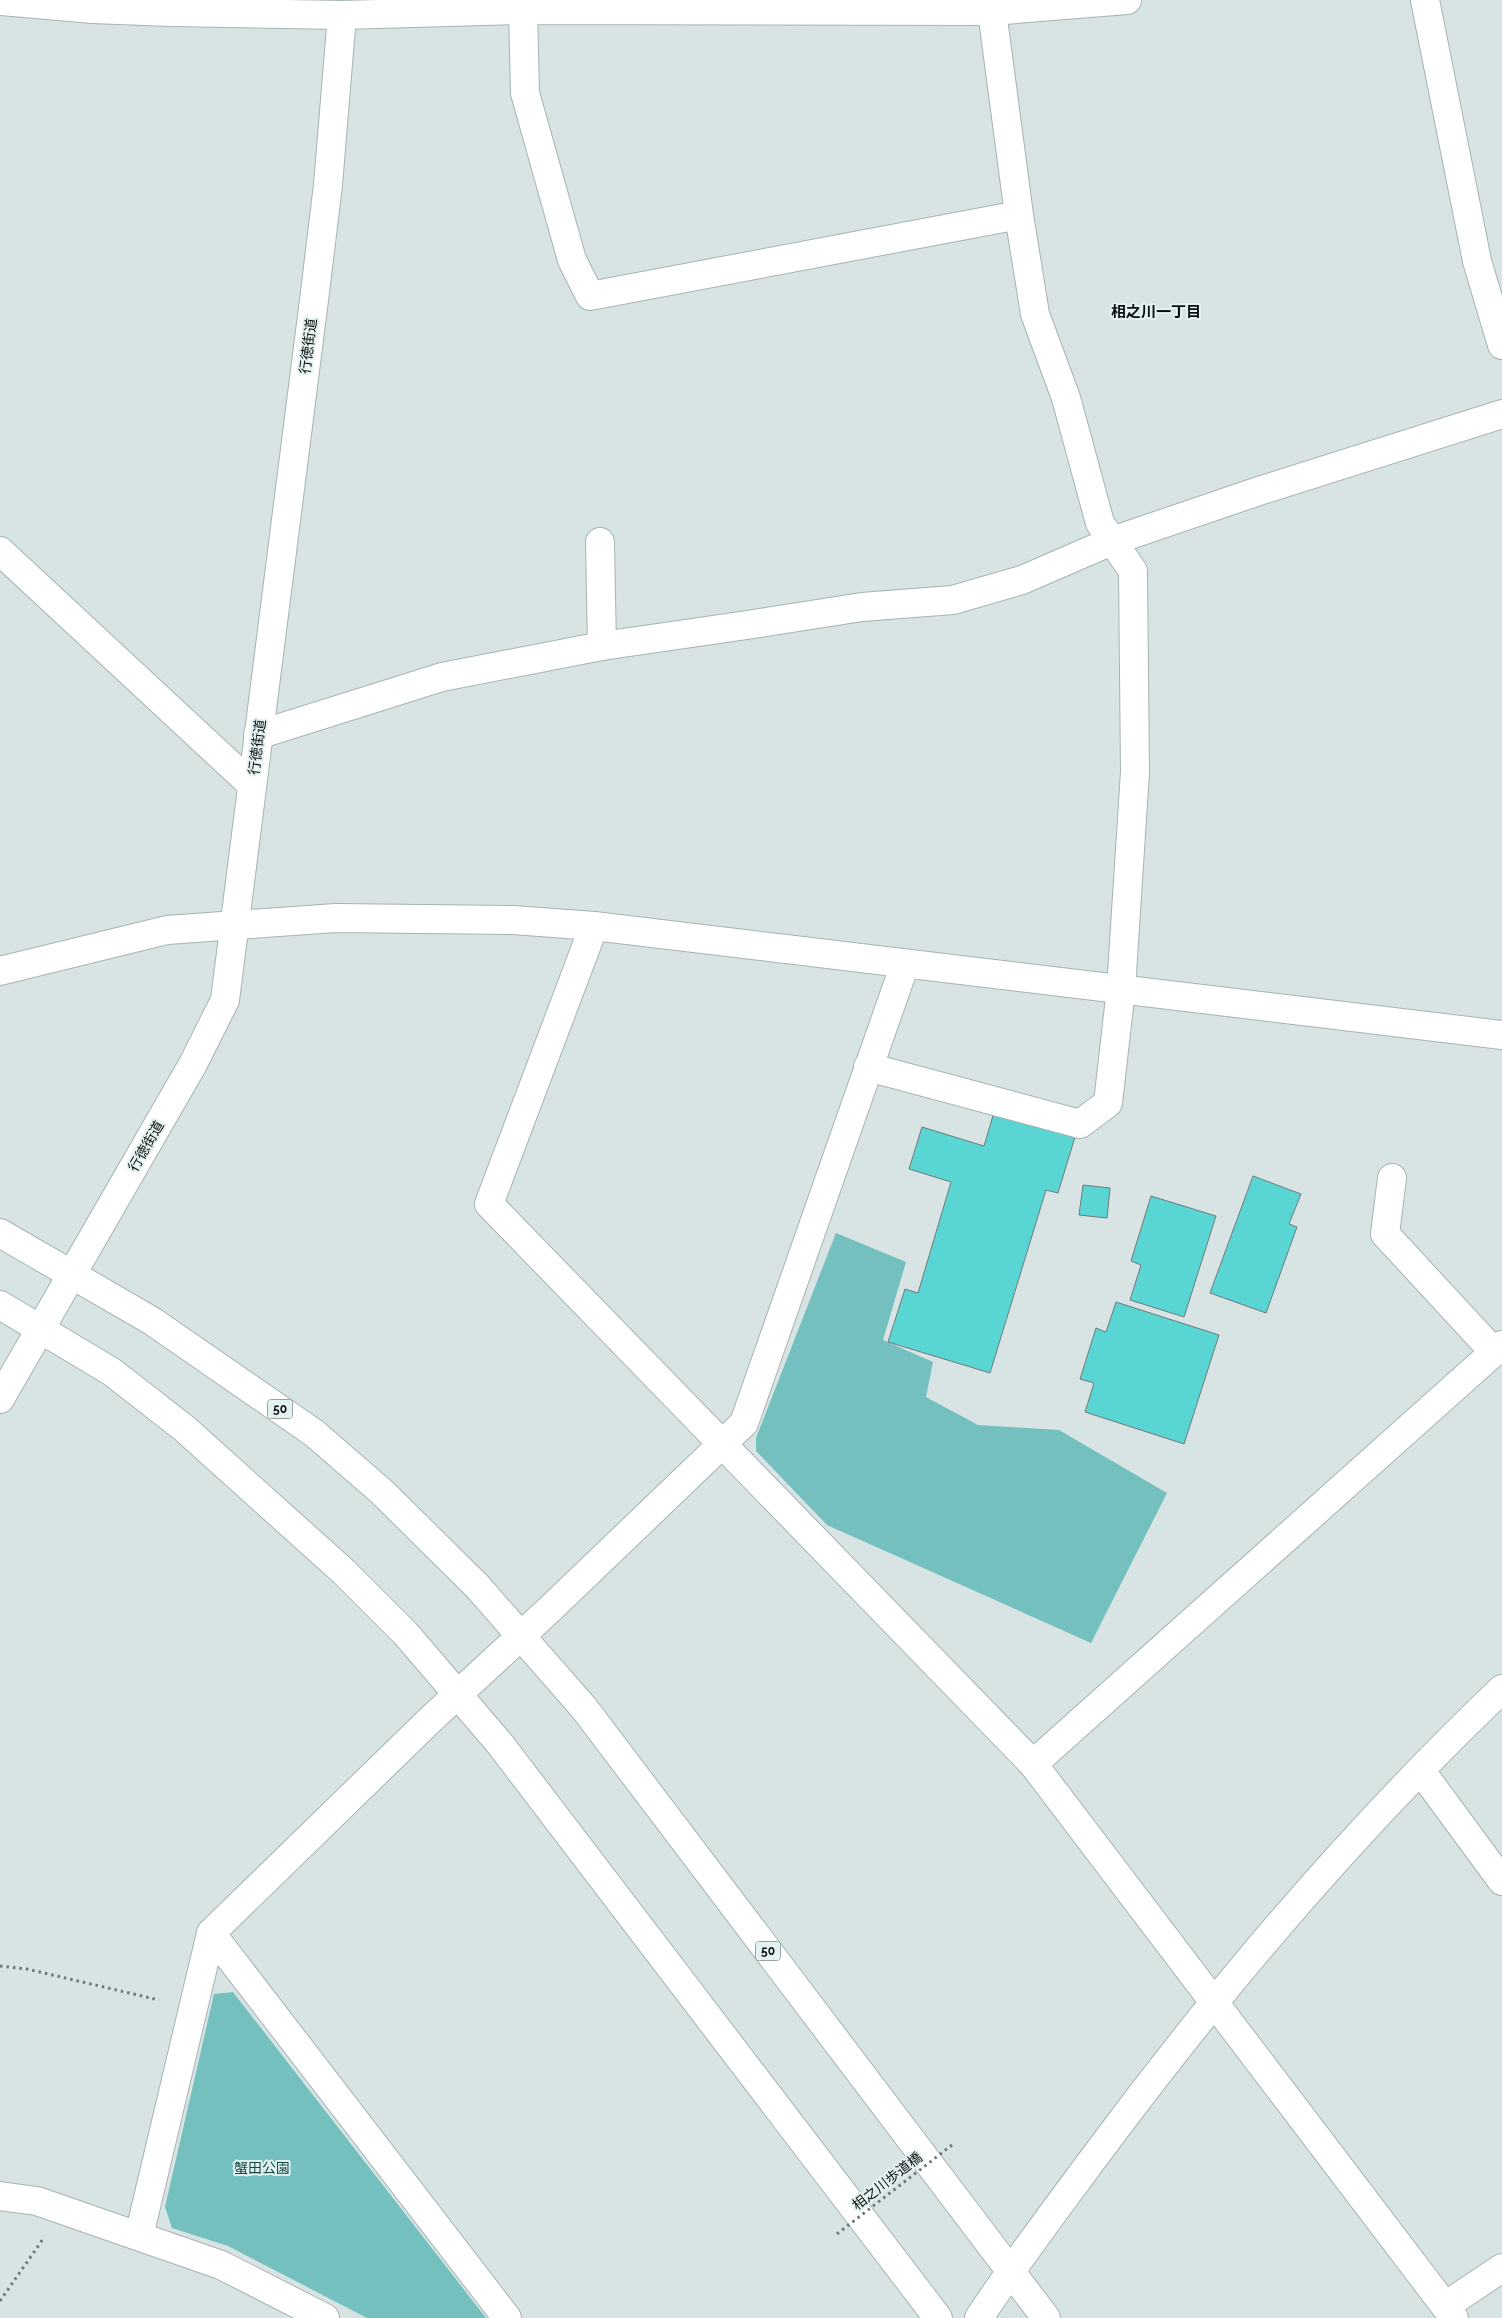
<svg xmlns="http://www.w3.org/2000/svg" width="1502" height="2318" viewBox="0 0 1502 2318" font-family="Raleway,'Noto Sans JP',sans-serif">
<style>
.green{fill:#73c0bf}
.building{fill:#59d5d4;stroke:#6f7a7a}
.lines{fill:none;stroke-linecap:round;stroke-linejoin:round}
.minor-casing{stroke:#a7b3b2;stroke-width:30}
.major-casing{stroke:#a7b3b2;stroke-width:30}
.path{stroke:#6f7777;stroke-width:3;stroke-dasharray:2.5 4;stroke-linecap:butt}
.minor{stroke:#fff;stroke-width:28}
.major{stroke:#fff;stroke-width:28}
.path-bridge{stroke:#6f7777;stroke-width:3;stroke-dasharray:2.5 4;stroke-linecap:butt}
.labels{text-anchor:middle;stroke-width:4;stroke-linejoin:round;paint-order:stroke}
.shield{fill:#e4f1f1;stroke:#4b5151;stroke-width:1}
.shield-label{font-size:12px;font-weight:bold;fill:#090d0d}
.street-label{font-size:14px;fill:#090d0d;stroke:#e4f1f1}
.park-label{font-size:14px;fill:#104848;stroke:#e4f1f1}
.neighbourhood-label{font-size:15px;font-weight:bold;fill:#090d0d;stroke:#e4f1f1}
</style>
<rect width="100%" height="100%" fill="#d7e4e3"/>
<g class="green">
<polygon points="836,1233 906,1262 883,1340 933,1362 926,1397 978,1425 1059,1430 1167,1493 1091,1643 827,1525 756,1451 756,1438"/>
<polygon points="233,1992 486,2318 367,2318 228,2246 172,2228 165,2207 214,1994"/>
</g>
<g class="building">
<polygon points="994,1112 1075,1137 1058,1193 1046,1190 990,1373 888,1342 905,1289 918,1293 951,1182 909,1169 922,1127 984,1146"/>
<polygon points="1253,1176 1301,1194 1289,1224 1297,1227 1266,1313 1210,1293"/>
<polygon points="1083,1185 1110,1188 1107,1218 1079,1215"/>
<polygon points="1151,1196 1216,1216 1184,1317 1130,1300 1141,1265 1131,1261"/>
<polygon points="1116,1302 1219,1335 1184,1444 1085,1412 1094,1383 1080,1379 1096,1328 1106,1332"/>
</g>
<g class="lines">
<g class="minor-casing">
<g id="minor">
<polyline points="1425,0 1477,261 1502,345"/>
<polyline points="0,1 93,9 170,12 342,15 523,10 992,11 1127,0"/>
<polyline points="523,10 525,93 572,260 590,296 1019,215"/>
<polyline points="600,542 602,646"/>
<polyline points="0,551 252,785"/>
<polyline points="258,735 442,677 602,646 747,625 862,607 953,600 1022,580 1112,541 1259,491 1502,414"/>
<polyline points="594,926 489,1204 1033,1764 1454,2318"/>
<polyline points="0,971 167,930 236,925 336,918 513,920 594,926 1502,1035"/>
<polyline points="868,1067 1080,1124 1108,1103 1121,989 1135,772 1133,571 1100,523 1066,398 1035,314 1019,215 992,11"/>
<polyline points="1392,1178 1385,1234 1494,1352"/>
<polyline points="0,1399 193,1064 225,1000 314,300 328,185 342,15"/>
<polyline points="1033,1764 1502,1345"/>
<polyline points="1421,1771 1502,1881"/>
<polyline points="211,1933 507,2318"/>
<polyline points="0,2196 37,2201 221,2265 325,2318"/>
<polyline points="139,2236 211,1933 431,1719 550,1609 744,1423 905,964"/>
<polyline points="1445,2306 1502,2268"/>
<path d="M979 2318C1017 2260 1058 2206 1099 2151 1220 1988 1355 1829 1502 1689"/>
</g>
</g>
<g class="major-casing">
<g id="major">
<polyline points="0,1233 152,1321 314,1433 382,1492 477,1586 584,1708 1046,2318"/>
<polyline points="0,1305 112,1372 185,1429 344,1572 406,1634 500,1744 938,2318"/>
</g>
</g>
<g class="path">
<polyline points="0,1966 27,1969 159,2000"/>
<polyline points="0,2301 43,2239"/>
</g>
<use href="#minor" class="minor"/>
<use href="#major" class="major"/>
<polyline class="path-bridge" points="837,2234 952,2145"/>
</g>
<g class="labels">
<g class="shield">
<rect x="267.5" y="1399.5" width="25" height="19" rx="4"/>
<rect x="755.5" y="1941.5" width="25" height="19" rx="4"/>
</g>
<g class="shield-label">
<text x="280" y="1413">50</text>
<text x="768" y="1955">50</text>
</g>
<g class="street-label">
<text transform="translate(308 346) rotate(-83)" y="5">行徳街道</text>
<text transform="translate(257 747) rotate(-83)" y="5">行徳街道</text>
<text transform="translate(146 1146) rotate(-60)" y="5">行徳街道</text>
<text transform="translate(887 2181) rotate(-38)" y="5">相之川歩道橋</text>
</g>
<g class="park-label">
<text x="262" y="2173">蟹田公園</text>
</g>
<g class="neighbourhood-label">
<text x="1156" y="317">相之川一丁目</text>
</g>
</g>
</svg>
